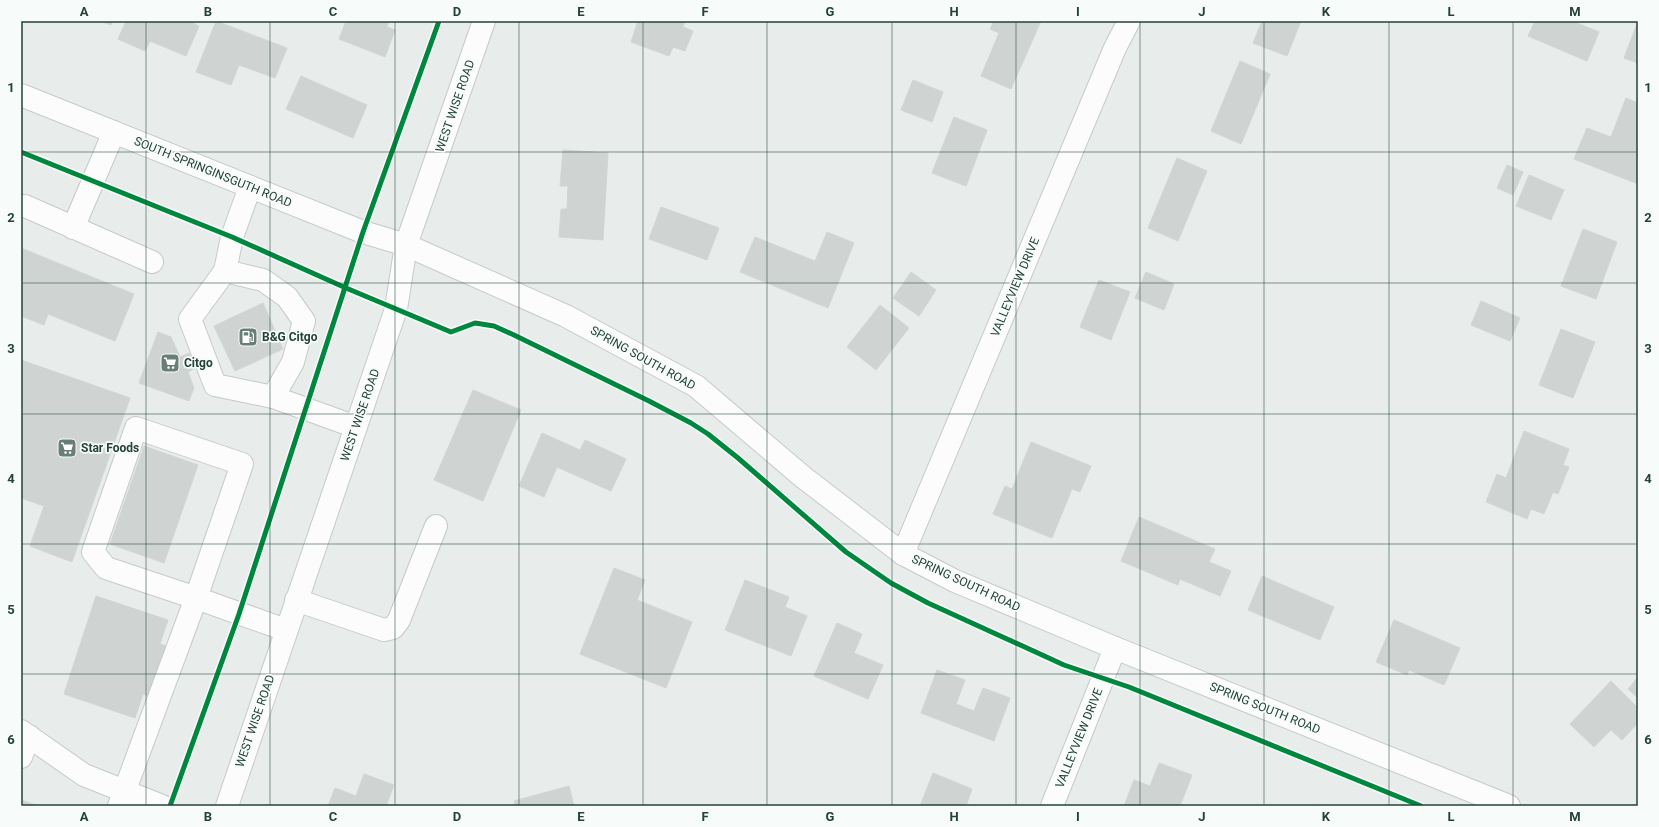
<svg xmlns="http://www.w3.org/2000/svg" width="1659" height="827" viewBox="0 0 1659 827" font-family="Roboto,sans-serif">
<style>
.building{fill:#cfd4d2;stroke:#d1d6d4}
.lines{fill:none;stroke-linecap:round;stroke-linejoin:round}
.minor-casing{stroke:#c5cac8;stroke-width:24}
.minor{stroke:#fcfcfc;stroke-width:22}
.cycleway-casing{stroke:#f7fbf9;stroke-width:8}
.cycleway{stroke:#00873e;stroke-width:5}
.grid{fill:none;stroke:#24423a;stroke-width:1;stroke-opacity:0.55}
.labels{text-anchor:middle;stroke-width:3.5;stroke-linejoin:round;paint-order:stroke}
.street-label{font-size:12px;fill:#24423a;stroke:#f7fbf9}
.poi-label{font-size:12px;font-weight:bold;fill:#24423a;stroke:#f7fbf9;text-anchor:start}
.neatline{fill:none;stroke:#24423a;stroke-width:1.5}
.grid-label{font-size:13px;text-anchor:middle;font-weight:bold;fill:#24423a}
</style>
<rect width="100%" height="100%" fill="#e8edeb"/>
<g class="building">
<polygon points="100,21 112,21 111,25"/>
<polygon points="126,21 189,21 199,26 186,56 150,41 145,51 118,39"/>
<polygon points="216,21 287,48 275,78 239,65 231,85 196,72"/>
<polygon points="346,21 389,21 387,27 395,30 385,57 339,39"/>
<polygon points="638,21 685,21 683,27 693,31 685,51 673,47 669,56 631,42"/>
<polygon points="994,21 1041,21 1011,89 981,76 999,33 990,29"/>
<polygon points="1262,21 1301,21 1287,56 1253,43"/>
<polygon points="1535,21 1572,21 1599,32 1587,61 1528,36"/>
<polygon points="1638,21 1638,63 1624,58"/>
<polygon points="1240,61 1270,74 1241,144 1211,131"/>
<polygon points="301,76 367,105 353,138 286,109"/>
<polygon points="913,80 943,92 932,122 901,110"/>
<polygon points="1626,98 1638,103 1638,184 1574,159 1587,128 1611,137"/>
<polygon points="954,117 987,130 966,186 932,173"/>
<polygon points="563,150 608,153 603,240 559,237 561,209 567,209 568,186 560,186"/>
<polygon points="1177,158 1207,171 1178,241 1148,228"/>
<polygon points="1507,165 1523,172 1513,195 1497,188"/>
<polygon points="1529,175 1564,190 1551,220 1516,206"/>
<polygon points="661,207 719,228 707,260 649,239"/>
<polygon points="1583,229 1617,242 1596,299 1561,286"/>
<polygon points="827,232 854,243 828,308 740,272 755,237 815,261"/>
<polygon points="21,248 134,294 115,341 48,314 44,325 21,316"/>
<polygon points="911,272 936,290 919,316 893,298"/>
<polygon points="1146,272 1174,284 1164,310 1135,298"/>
<polygon points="1099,280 1130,292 1111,340 1080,327"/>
<polygon points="1481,301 1520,318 1510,341 1471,325"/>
<polygon points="263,303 283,349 235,371 214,326"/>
<polygon points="880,305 909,328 876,370 847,347"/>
<polygon points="1561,329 1595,342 1573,398 1539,385"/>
<polygon points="158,332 171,337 180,357 189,353 195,368 188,372 194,388 189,401 139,383"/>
<polygon points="21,360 130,398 72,562 30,546 44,506 21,498"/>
<polygon points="473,390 521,410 483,501 434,480"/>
<polygon points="1524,431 1569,449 1563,465 1569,467 1558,494 1553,492 1544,514 1531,509 1527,519 1486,502 1497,474 1506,478"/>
<polygon points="542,433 580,450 585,440 626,459 611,491 557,467 544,497 519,486"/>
<polygon points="1031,442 1091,466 1080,492 1072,489 1052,538 993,514 1005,486 1012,489"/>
<polygon points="144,446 198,465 164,563 110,544"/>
<polygon points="1139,517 1215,549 1209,562 1231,571 1220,596 1180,579 1178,585 1121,561"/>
<polygon points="614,568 645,580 637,600 692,622 666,688 580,654"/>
<polygon points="1262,576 1334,607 1320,640 1248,610"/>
<polygon points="745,580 789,597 785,607 807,616 791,656 725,630"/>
<polygon points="96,596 168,620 160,644 171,647 154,698 143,694 135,718 64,694"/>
<polygon points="1394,620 1460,648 1444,685 1409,670 1407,675 1376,662"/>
<polygon points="837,623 862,634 854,653 883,665 868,699 814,676"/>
<polygon points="937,670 965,680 956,704 974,711 983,688 1010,698 994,741 921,713"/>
<polygon points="1638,677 1638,698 1628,689"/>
<polygon points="1611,681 1638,708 1638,723 1622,740 1611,730 1594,747 1570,724"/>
<polygon points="1159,763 1192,775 1180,806 1124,806 1134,780 1150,786"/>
<polygon points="933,773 972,789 966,806 920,806"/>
<polygon points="364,774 394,785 386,806 328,806 335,788 356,796"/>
<polygon points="569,786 574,806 515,806 514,801"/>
<polygon points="21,800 38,806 21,806"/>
</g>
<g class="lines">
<g class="minor-casing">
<g id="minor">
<polyline points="21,95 363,232 406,245 566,316 696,386 803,477 903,554 955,581 1115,648 1509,806"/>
<polyline points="250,187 232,237 225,271 263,280 287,297 304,321 293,362 273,397 356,427"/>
<polyline points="25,206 152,262"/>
<polyline points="73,228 114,132"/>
<polyline points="225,271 190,319 215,385 273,397"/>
<polygon points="136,428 242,464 196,598 106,568 93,552"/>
<polyline points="903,554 1115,48 1129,21"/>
<polyline points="296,600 384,630 393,628 399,620 436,526"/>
<polyline points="21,731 84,775 162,806"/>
<polyline points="21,757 29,736"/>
<polyline points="119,806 196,598 286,630"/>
<polyline points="227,806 396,309 406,245 484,21"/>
<polyline points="1052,806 1115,648"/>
</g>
</g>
<use href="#minor" class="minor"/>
<g class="cycleway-casing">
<g id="cycleway">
<polyline points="21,152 232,237 346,288 451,332 475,323 494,326 514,335 649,401 691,423 708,434 738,458 846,552 891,583 928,603 1064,665 1129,687 1421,806"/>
<polyline points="170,806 239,614 363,232 439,21"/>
</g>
</g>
<use href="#cycleway" class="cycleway"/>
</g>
<path class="grid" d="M146 21V806M270 21V806M395 21V806M519 21V806M643 21V806M767 21V806M892 21V806M1016 21V806M1140 21V806M1264 21V806M1389 21V806M1513 21V806M21 152H1638M21 283H1638M21 414H1638M21 544H1638M21 674H1638"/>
<defs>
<g id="fuel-square" transform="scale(1)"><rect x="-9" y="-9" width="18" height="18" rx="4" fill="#697e78" stroke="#f7fbf9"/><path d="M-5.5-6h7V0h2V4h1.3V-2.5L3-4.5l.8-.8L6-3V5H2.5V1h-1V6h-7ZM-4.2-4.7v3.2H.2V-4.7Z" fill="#fff"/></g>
<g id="supermarket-square" transform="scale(1)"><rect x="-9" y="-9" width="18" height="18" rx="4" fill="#697e78" stroke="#f7fbf9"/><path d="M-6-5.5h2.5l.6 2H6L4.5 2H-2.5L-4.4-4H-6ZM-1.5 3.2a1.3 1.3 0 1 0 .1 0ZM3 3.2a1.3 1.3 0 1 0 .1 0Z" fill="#fff"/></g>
</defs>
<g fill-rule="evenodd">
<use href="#fuel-square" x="248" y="337"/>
<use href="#supermarket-square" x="170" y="363"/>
<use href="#supermarket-square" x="67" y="448"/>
</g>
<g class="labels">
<g class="street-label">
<text transform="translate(455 106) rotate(-71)" y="4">WEST WISE ROAD</text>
<text transform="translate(213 172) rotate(22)" y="4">SOUTH SPRINGINSGUTH ROAD</text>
<text transform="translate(1015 287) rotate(-67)" y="4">VALLEYVIEW DRIVE</text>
<text transform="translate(643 358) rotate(29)" y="4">SPRING SOUTH ROAD</text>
<text transform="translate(360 415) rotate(-71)" y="4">WEST WISE ROAD</text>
<text transform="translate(966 583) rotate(25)" y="4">SPRING SOUTH ROAD</text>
<text transform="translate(1265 708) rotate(22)" y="4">SPRING SOUTH ROAD</text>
<text transform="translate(255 721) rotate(-71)" y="4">WEST WISE ROAD</text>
<text transform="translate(1079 738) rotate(-68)" y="4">VALLEYVIEW DRIVE</text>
</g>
<g class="poi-label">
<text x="262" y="341">B&amp;G Citgo</text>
<text x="184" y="367">Citgo</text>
<text x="81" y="452">Star Foods</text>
</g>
</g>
<rect width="1659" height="827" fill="none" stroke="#f7fbf9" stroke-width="44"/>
<rect x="22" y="22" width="1615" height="783" class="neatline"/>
<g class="grid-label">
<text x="84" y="16">A</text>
<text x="208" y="16">B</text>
<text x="333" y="16">C</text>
<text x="457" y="16">D</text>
<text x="581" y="16">E</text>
<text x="705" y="16">F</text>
<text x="830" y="16">G</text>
<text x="954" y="16">H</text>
<text x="1078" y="16">I</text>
<text x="1202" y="16">J</text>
<text x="1326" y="16">K</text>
<text x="1451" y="16">L</text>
<text x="1575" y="16">M</text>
<text x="11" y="92">1</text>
<text x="1648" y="92">1</text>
<text x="11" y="222">2</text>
<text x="1648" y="222">2</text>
<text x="11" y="353">3</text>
<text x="1648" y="353">3</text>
<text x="11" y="483">4</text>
<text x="1648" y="483">4</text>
<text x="11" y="614">5</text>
<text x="1648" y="614">5</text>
<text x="11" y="744">6</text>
<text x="1648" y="744">6</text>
<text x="84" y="821">A</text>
<text x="208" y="821">B</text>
<text x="333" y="821">C</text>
<text x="457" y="821">D</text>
<text x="581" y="821">E</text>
<text x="705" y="821">F</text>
<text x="830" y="821">G</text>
<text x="954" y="821">H</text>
<text x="1078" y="821">I</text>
<text x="1202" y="821">J</text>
<text x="1326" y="821">K</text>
<text x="1451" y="821">L</text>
<text x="1575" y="821">M</text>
</g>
</svg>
